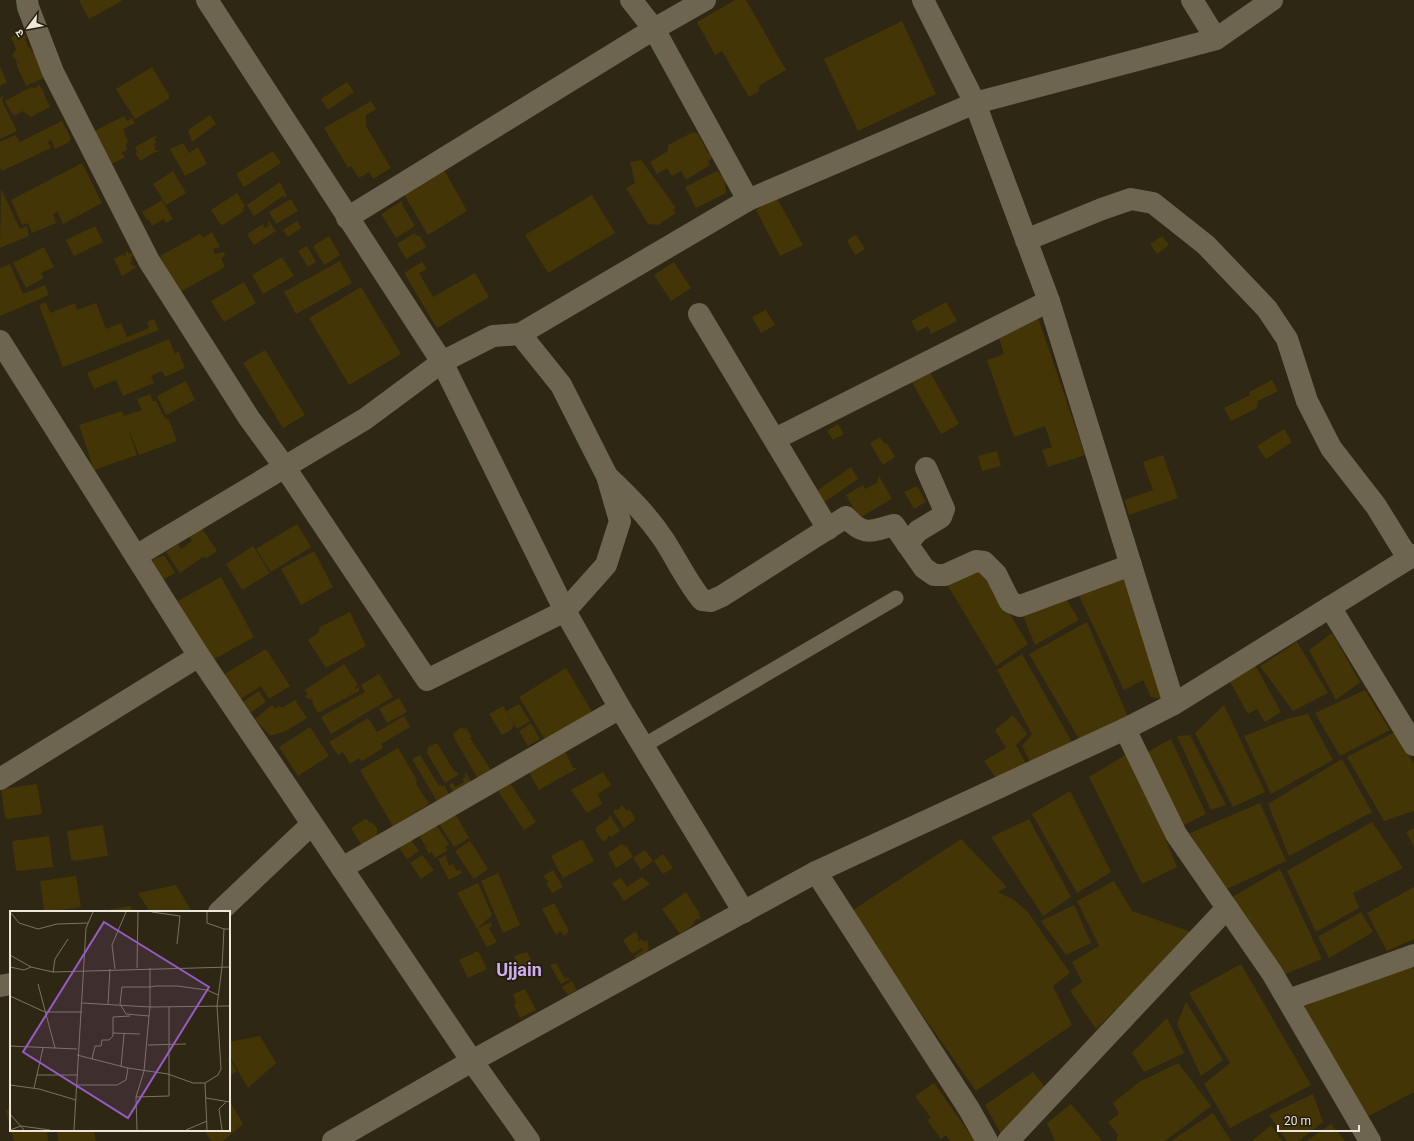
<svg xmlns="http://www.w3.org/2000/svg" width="1414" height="1141" viewBox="0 0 1414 1141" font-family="Roboto,'Noto Sans Devanagari',sans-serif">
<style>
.building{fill:#443506}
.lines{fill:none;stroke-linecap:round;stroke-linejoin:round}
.service{stroke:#6d654f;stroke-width:15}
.minor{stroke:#6d654f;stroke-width:22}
.tertiary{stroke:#6d654f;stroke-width:22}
.secondary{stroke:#6d654f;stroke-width:22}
.labels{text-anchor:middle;stroke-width:3.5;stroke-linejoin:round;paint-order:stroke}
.town-label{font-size:18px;font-weight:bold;fill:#ceaef2;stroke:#241d09}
.inset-road{fill:none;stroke:#7a7463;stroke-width:1}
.view{fill:#975bc6;fill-opacity:0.15;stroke:#975bc6;stroke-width:2}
.inset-edge{fill:none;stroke:#ece8db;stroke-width:2}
</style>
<rect width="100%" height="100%" fill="#2e2713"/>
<g class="building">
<polygon points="79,0 121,0 122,1 89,19"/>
<polygon points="735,0 746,0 786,70 760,85 758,92 749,97 722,51 715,55 697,22"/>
<polygon points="902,21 936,94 858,131 824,59"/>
<polygon points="22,33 27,37 25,39 28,48 30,47 32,52 35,52 46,77 26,86 17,66 16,59 12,56 16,49 11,37"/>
<polygon points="0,67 7,82 0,86"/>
<polygon points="152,67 169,95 169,99 135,119 116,89"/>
<polygon points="347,82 354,92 328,110 321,99"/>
<polygon points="39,85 44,91 44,94 50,107 31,117 23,111 16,115 12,114 5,101 31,87 35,88"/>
<polygon points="4,95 2,101 17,131 0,139 0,98"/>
<polygon points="371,101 376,109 366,115 366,126 391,168 373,179 369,172 359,178 351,166 348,168 324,128"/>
<polygon points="210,115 216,124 192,142 188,130"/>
<polygon points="124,116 127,121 132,118 135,123 123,129 128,142 126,144 127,150 121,153 125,157 108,166 91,133"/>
<polygon points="62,121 71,139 69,142 55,149 51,140 48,142 51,148 2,171 0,168 0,142 15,135 20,142"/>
<polygon points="693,132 698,134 708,153 711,153 714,157 708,161 710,165 686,180 681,171 672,176 667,168 657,174 650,162 668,151 668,145"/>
<polygon points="155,136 157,137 154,139 157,142 154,144 156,147 154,147 155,150 160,152 155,152 140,161 135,153 137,152 135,147"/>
<polygon points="183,143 189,153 198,147 207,164 185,176 170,149"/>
<polygon points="273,151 281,163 244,187 236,174"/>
<polygon points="641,160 676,208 673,209 676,213 658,225 648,224 626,188 635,183 630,162"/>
<polygon points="82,163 102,203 63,224 58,212 53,214 56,223 32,233 28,223 22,225 11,200"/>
<polygon points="442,166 467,211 428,235 402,191"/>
<polygon points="173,171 186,193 166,205 153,184"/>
<polygon points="717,171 725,178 726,193 696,208 685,187"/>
<polygon points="280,182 286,194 286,198 283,196 254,216 247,205"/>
<polygon points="1,189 20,229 27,226 29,236 0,248"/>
<polygon points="237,193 245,206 243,207 244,211 223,225 220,224 211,210"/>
<polygon points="592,195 615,233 548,273 525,235"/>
<polygon points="776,197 803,245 780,256 756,210"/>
<polygon points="291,199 298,211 276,224 269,212"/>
<polygon points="162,200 173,219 166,223 164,219 152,226 149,219 147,220 142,212"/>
<polygon points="402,201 403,206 415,226 396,238 381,214"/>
<polygon points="269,221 276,231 254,245 247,234 263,224 264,228 269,226 268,222"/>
<polygon points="297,221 301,228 288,237 283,230"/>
<polygon points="95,226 103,242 74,256 66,240"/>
<polygon points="212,232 220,247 213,249 215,254 224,252 225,256 221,258 225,267 180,292 160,256 200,234 203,238"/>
<polygon points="414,233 417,236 420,236 426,247 406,259 397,244"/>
<polygon points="329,236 340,255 324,265 313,246"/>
<polygon points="853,236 857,236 865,249 855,255 847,241"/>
<polygon points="1162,236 1169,245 1157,254 1150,244"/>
<polygon points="307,246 316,262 308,267 298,251"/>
<polygon points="44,247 54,267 41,273 44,278 26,288 13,263"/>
<polygon points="127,251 130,254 133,253 134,255 131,257 132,261 130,264 137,267 122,276 114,259 123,254 124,257 126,255 125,253"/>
<polygon points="282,257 294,276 263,294 252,275"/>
<polygon points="340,261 352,283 296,314 284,292"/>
<polygon points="422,262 427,269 419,273 433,297 475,273 489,297 437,328 404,273"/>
<polygon points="674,262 691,288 671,301 654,275"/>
<polygon points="10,264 23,294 45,285 49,295 0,316 0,268"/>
<polygon points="244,282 256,303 224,322 211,301"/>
<polygon points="361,287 401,354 349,385 309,318"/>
<polygon points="46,302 50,313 75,303 77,310 96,303 106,329 121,323 127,337 149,328 147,322 154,319 159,330 63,367 39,305"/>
<polygon points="946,302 957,321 931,334 928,326 917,332 911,321"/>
<polygon points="766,310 775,325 761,333 752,317"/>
<polygon points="1037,315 1085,455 1048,467 1042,450 1052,447 1045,426 1014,437 987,360 1004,354 996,329"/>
<polygon points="169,339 175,354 178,351 185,368 165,377 162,371 151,376 154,383 123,396 116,380 94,389 87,373"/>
<polygon points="265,350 305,415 283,428 243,363"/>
<polygon points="926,365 959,424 941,434 908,375"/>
<polygon points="1272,380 1278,391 1258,401 1257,408 1231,421 1224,408 1250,395 1249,392"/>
<polygon points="186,381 195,400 166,415 157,396"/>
<polygon points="150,394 153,401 156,401 164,417 169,420 177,441 139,455 128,428 137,455 94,470 79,425 122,411 124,416 142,410 137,399"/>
<polygon points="838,424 844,434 833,440 827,431"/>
<polygon points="1284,429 1292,442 1266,459 1257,446"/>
<polygon points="880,437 883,442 888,445 895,457 883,465 870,443"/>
<polygon points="997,451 1001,466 982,471 978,456"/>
<polygon points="1163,455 1178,498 1129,515 1124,500 1153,490 1143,462"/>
<polygon points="851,467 858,479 823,503 815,492"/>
<polygon points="879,476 892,499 859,518 846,495 863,485 865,489 877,483"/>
<polygon points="917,486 926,502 914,509 904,492"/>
<polygon points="297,524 311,547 271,572 256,549"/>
<polygon points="201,527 217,551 207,558 203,557 180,573 166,552 178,544 181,549 192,541 189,535"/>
<polygon points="253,546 270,573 242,590 226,564"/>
<polygon points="314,551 333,587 301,605 281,569"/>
<polygon points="164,555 175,573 162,580 152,560"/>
<polygon points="981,567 1028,644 996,666 948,586"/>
<polygon points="1123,576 1166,700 1151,697 1143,680 1124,690 1079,596"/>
<polygon points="221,577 254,637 211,661 178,601"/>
<polygon points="1065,597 1079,620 1035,645 1022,613"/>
<polygon points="350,612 366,646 326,668 308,640 318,633 320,627"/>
<polygon points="1087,622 1129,719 1079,739 1029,654"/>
<polygon points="1332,633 1360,682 1336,700 1309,650"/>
<polygon points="1297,642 1328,693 1293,711 1260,666"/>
<polygon points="266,649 290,686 269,699 261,686 239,700 223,675"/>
<polygon points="1022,654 1072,742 1031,763 1022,746 1032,734 997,670"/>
<polygon points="344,664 358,685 354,688 355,689 359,687 359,691 318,713 312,702 314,700 306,698 305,696 308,695 305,690"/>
<polygon points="1255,665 1281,712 1265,722 1257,709 1248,714 1229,680"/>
<polygon points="566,668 594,715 547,743 519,697"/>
<polygon points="379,674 393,697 331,734 321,717 365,692 361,685"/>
<polygon points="1365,690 1390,730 1340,756 1315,713"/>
<polygon points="259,691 266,702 245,716 238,705"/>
<polygon points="399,698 407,712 387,723 379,709"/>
<polygon points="295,700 307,718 286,731 270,736 255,719 272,705 275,709 279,706 282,708"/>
<polygon points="519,704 530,721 517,729 506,711"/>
<polygon points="1224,705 1265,792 1233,807 1195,733"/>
<polygon points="503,706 514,725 511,730 502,735 489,714"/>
<polygon points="1308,714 1333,760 1271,794 1244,736 1287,719"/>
<polygon points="1013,715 1027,734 1016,745 1027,766 998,781 984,761 1006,748 995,730"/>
<polygon points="404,716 410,727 381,744 383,748 362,761 359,758 350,764 343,752 338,755 329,742 368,718 377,732"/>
<polygon points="531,723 540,739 528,746 519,731"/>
<polygon points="310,727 329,756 298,776 279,747"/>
<polygon points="461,727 464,729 466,728 472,737 470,738 495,776 481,784 455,739 453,734"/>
<polygon points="1395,732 1414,764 1414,811 1384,821 1347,757"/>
<polygon points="1190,735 1226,805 1211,810 1177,736"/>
<polygon points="1171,739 1206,814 1182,826 1144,754"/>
<polygon points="437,743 454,771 458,773 458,775 445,783 427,753 428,747"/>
<polygon points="398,748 417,780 416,784 429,804 393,826 360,770"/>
<polygon points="565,751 573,768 578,768 539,790 530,774 530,770"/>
<polygon points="1130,752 1177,867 1142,884 1089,777"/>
<polygon points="420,755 439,786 441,784 442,787 444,785 453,801 441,808 412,759"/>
<polygon points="1342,759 1372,812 1289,856 1268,804"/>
<polygon points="603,772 611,785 598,794 602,804 587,813 571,790"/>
<polygon points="464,773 466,773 473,784 456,798 449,785 453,782 455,787 464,782 462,779 466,777"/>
<polygon points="510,783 536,822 524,830 498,791"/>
<polygon points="37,784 42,814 8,819 5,817 1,789"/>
<polygon points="1070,791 1111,872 1077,893 1032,814"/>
<polygon points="1260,803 1286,861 1223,891 1190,833"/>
<polygon points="622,805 627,811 629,809 635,817 634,821 624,828 614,813 614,809 618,810"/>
<polygon points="454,812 469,838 454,847 438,822"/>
<polygon points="610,815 620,831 611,837 608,835 608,838 603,842 595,830 597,829 596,827 608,819"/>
<polygon points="365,819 368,820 369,823 372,822 377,828 377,835 380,837 363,847 351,828"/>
<polygon points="1029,819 1071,897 1043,916 991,837"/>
<polygon points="1372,822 1403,868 1353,893 1359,908 1316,932 1287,871"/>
<polygon points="103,825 108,856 74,861 71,859 67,831"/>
<polygon points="437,826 449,844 445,847 448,850 435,858 432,852 429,854 425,847 428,845 425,846 419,835"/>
<polygon points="1414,828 1414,847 1406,832"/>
<polygon points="49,836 53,867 19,871 16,870 12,841"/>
<polygon points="582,839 594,861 563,878 551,856"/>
<polygon points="961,839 1007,887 998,892 1014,900 1028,912 1070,973 1053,986 1072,1025 976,1091 850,912"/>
<polygon points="411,840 419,851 407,859 399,848"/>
<polygon points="470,841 488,869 474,879 455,851"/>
<polygon points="622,844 624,847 626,845 633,857 616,868 608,853"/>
<polygon points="645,850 653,861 641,870 633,858"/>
<polygon points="663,854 673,868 663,874 654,861"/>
<polygon points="422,855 434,870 421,879 410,863"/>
<polygon points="446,855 447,861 449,863 448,864 449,866 453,864 457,871 460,869 462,873 449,880 438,859"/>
<polygon points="1280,869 1322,959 1278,977 1229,899"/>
<polygon points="553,870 563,887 552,893 546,883 549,882 543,876"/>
<polygon points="498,873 520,925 503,933 481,881"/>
<polygon points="76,876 81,907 47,912 44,910 40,881"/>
<polygon points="642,877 650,884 624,901 612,883 621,878 627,887"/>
<polygon points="1114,881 1132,911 1194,933 1096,1029 1070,991 1082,982 1072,962 1099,946 1077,901"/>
<polygon points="478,883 492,915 477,929 457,893"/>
<polygon points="176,885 192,912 150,912 138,893"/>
<polygon points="1414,887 1414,939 1387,951 1367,913"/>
<polygon points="686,892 698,911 701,919 696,919 692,926 680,934 662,909"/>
<polygon points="554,903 569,931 565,936 560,931 556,935 542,909"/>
<polygon points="1074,905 1091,943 1066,955 1041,921"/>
<polygon points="130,906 134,912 102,912 102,911"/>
<polygon points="1361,912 1373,932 1329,958 1318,937"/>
<polygon points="491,922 492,926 489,928 497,942 487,947 477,929"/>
<polygon points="636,931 639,938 637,939 639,941 641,939 644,942 647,940 649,948 648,950 649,952 639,965 634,956 643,950 642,948 632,954 623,940"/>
<polygon points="478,951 487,969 468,978 459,960"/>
<polygon points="527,952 539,975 523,979 514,956"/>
<polygon points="556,963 565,979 568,977 570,979 561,984 550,965"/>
<polygon points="1411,963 1414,970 1414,1092 1365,1118 1303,1007"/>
<polygon points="1241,964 1311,1085 1230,1128 1204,1084 1230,1063 1189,993"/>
<polygon points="572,981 577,990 568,995 562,987"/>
<polygon points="525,989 536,1010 520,1018 514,1005 516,1002 513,994"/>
<polygon points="1186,1002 1223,1060 1201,1076 1177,1024"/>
<polygon points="1167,1018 1184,1053 1144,1072 1132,1053"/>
<polygon points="260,1036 276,1063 248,1088 229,1055 229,1042"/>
<polygon points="229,1058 237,1071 229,1076"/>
<polygon points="1178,1063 1211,1106 1165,1141 1116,1141 1118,1134 1108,1122 1119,1114 1113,1103 1139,1082"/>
<polygon points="1033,1072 1045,1087 1001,1134 985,1105"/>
<polygon points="934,1083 975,1141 950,1141 946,1135 941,1139 927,1120 931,1118 915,1096"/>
<polygon points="1313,1094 1323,1122 1299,1141 1287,1141 1269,1115"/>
<polygon points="229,1100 243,1124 223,1141 211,1141 204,1130 229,1130"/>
<polygon points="1071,1104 1099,1137 1101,1141 1055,1141 1047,1123"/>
<polygon points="11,1109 11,1126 10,1126 6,1110"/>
<polygon points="1213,1113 1231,1141 1171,1141"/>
<polygon points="1331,1124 1345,1141 1307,1141"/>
<polygon points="1271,1125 1282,1141 1252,1141"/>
<polygon points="11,1130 47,1130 48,1141 14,1141"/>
<polygon points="57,1130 94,1130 96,1141 58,1141"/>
</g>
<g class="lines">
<polyline class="service" points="643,746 896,598"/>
<g class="minor">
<polyline points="27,0 28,7 53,72 149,261 249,418 284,466 427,680 565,611 606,565 620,521 607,476 561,385 520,334 493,336 442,362 365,419 136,556"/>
<polyline points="631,0 654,29 748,200"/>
<polyline points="923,0 975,103 1049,301 1174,704"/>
<polyline points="1192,0 1216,39"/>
<polyline points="347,218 654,29 705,0"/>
<polyline points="1026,240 1102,209 1131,199 1153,203 1206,245 1267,309 1287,339 1307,401 1331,448 1376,506 1408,558"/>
<polyline points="699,314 828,529"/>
<polyline points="520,334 748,200 975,103 1216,39 1272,0"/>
<polyline points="775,439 1049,301"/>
<path d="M608 477C629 497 648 516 664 540 677 560 687 582 702 600L711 601 722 596 846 517C864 537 871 531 894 525L924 568 934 575H945L976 561 984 562 996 574 1010 602 1020 606 1131 565"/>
<polyline points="907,544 918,531 941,517 944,509 926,468"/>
<polyline points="1330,607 1414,745"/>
<polyline points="1125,729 1176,834 1272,973 1370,1141"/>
<polyline points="0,779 199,656"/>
<polyline points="342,868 620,708"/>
<polyline points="816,872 969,1109 987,1141"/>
<polyline points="219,912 312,824"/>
<polyline points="0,986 11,984"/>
<polyline points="1288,1000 1414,955"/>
<polyline points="1008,1141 1227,908"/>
</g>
<g class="tertiary">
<polyline points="207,0 442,362 565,611 620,708 744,912"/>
<polyline points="333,1141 472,1061 816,872 1125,729 1174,704 1414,555"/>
</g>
<polyline class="secondary" points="0,341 199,656 472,1061 529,1141"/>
</g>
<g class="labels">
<g class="town-label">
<text x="519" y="976">Ujjain</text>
</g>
</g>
<g transform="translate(10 911)">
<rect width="220" height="220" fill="#2e2713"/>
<path class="inset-road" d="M0 1 9 12 28 18 47 13 78 12M142 1 170 5 167 33M197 1V12L214 18M0 44 21 56 43 61 220 56M0 56 14 59 21 56M127 57 128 1M140 57V96L139 105 116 103 110 93 112 76H140L146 75H167L197 79 208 84M105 58 102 34 116 1M43 61 45 48 58 28M28 73 45 137M0 85 35 101H72M72 92 140 96 220 95M98 93 100 58M103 122 130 123M138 134 176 133M0 135 67 138M67 144 118 157 158 163 183 172H195L197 219M82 148 85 135H91L92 129H99L103 125V106L120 105M111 156 114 123M27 164H67M195 172 208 164 211 158 207 95 212 56 214 18H220M0 174 29 178 66 189M67 174H107L116 169 118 157M24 177 33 137M126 186 159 185V96M196 187 220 191M0 203 14 219M0 219 11 215 40 219M64 219 76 17 83 1M127 219 126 186 134 160 139 105M176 219 197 210M212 219 209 198 217 190"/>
<path class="view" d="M94 11 199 76 118 207 13 141Z"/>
<rect width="220" height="220" class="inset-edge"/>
</g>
<g transform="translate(28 28) rotate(238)" stroke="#241d09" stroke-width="3" paint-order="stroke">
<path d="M0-3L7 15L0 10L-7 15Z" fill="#ece8db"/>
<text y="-6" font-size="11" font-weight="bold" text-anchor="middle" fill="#ece8db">उ</text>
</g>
<path d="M1278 1125v6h81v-6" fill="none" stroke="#ece8db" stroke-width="2"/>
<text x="1284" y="1125" font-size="12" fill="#ece8db" stroke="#241d09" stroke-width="3" paint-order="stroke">20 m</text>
</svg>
